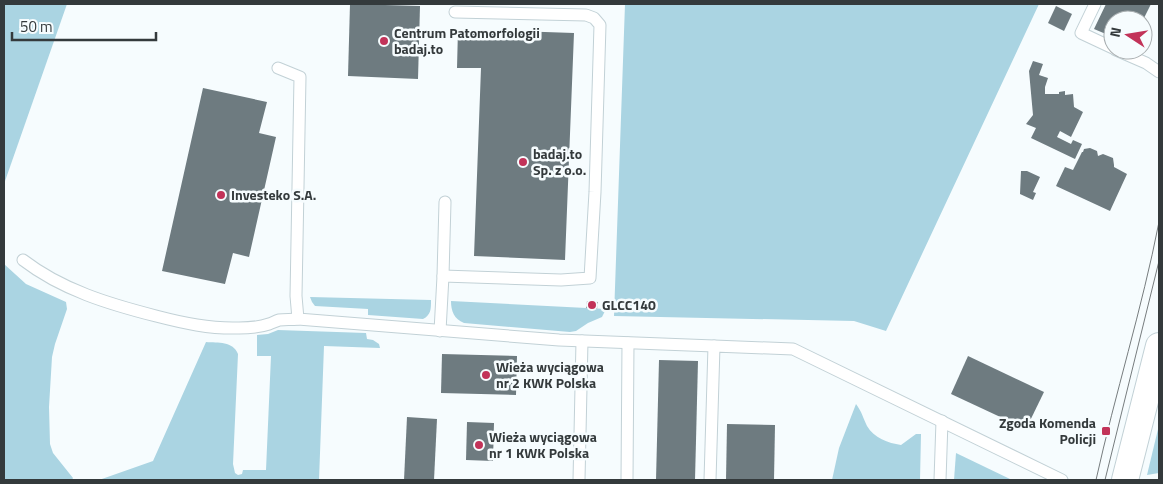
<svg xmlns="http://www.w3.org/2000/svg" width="1163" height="484" viewBox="0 0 1163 484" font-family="'Titillium Web',sans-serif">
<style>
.green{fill:#aad4e2}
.building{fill:#6e7b80}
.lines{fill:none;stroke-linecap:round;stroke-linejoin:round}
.service-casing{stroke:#c2d1d6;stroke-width:13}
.tertiary-casing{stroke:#c2d1d6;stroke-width:28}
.service{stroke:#fff;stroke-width:11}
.tertiary{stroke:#fff;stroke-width:26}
.tram{stroke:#767c7e;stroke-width:1}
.poi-dot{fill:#c23359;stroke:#f6fcfe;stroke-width:2}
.labels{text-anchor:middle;stroke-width:5;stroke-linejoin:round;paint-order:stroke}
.poi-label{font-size:14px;font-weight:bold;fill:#343a3c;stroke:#f6fcfe;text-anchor:start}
</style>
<rect width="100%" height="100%" fill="#f6fcfe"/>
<g class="green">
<polygon points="4,4 67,4 4,184"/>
<polygon points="625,4 1039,4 886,331 854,321 614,316"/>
<polygon points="4,264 26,284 66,302 67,309 55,344 52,357 49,407 50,444 53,453 73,478 72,480 4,480"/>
<path d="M310 297 431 300C431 309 431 315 423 319L368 315V309L315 306 312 302Z"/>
<path d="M451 301 606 309 602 317 588 323 576 331 570 332 464 323C454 319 451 311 451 301Z"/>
<path d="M278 330 366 333 367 339 373 340 379 344 380 348 324 346 319 480H99L153 461 206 342C218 343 233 341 238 354L233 464 235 473 238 475 242 474 243 470H266L271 356H257V335L268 334Z"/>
<path d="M856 404C862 412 863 418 867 426 874 438 888 443 901 445L916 434H921L920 480H832L839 448Z"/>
<polygon points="1159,425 1159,473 1147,475"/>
<polygon points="956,453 1010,479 1010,480 954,480"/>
</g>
<g class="building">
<polygon points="350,4 420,6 418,79 348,76"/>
<polygon points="1106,4 1151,4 1143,20 1113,20 1113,37 1094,29"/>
<polygon points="1056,6 1072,14 1064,31 1048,23"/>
<polygon points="458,29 574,33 565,260 474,256 481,68 457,68"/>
<polygon points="1033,61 1043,64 1039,75 1048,78 1045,87 1045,94 1059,94 1059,92 1065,91 1065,95 1073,94 1074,107 1083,112 1071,137 1060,131 1057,137 1071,144 1073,140 1082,144 1075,159 1031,138 1036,128 1026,124 1033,115 1029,71"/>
<polygon points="203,88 267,102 259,133 276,137 249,257 233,253 225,284 162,271"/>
<polygon points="1090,148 1097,151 1098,156 1103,154 1113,158 1114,165 1114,167 1127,174 1110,211 1056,186 1065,167 1073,170 1082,152 1083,152 1084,149"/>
<polygon points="1021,171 1027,171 1040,177 1033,192 1036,193 1033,200 1020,194"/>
<polygon points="587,301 598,302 597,309 586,308"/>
<polygon points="442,354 517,356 516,395 441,393"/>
<polygon points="968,356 1044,392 1026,429 951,394"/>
<polygon points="659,360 698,361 695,480 656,480"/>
<polygon points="407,417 437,419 434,480 404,480"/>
<polygon points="467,422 494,423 493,461 466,460"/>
<polygon points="727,424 775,425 774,480 726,480"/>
</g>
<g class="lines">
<g class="service-casing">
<g id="service">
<polyline points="1095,4 1081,33 1113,48"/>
<polyline points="1116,50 1146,63 1159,72"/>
<polyline points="278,68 300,77 296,296 298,319 559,340 714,346"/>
<path d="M23 260C62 290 109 304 156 316 183 323 210 329 239 328 248 328 260 327 269 324 272 323 276 321 279 320 285 319 292 320 298 319"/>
<polyline points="443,276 445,202"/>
<polyline points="440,331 443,276 561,280 590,278 595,192 600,25 594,18 586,15 455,12"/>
<polyline points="579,480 582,341"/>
<polyline points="627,480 628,343"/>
<polyline points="710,480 714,346 793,349 1062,480"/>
<polyline points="940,480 942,421"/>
</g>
</g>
<g class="tertiary-casing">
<polyline id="tertiary" points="1125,480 1159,346"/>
</g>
<use href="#service" class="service"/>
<use href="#tertiary" class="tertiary"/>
<g class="tram">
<path d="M1096 480C1115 394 1142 309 1159 222"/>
<polyline points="1105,480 1159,261"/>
</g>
</g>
<g class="poi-dot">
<circle cx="384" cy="41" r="5"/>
<circle cx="523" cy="162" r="5"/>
<circle cx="221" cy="195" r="5"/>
<circle cx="592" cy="305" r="5"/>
<circle cx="486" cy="375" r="5"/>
<rect x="1101" y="426" width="10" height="10" rx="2.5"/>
<circle cx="479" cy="445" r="5"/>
</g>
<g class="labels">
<g class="poi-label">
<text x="394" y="38">Centrum Patomorfologii<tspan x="394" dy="16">badaj.to</tspan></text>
<text x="533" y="159">badaj.to<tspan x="533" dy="16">Sp. z o.o.</tspan></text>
<text x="231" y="200">Investeko S.A.</text>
<text x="602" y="310">GLCC140</text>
<text x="496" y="372">Wieża wyciągowa<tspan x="496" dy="16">nr 2 KWK Polska</tspan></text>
<text x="1096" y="428" text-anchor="end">Zgoda Komenda<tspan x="1096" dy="16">Policji</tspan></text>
<text x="489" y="442">Wieża wyciągowa<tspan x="489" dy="16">nr 1 KWK Polska</tspan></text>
</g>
</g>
<rect width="1163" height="484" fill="none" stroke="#343a3c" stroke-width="10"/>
<g transform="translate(1128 35) rotate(282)"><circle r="24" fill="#f6fcfe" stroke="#a8aeb0"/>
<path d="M0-4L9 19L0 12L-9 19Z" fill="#c23359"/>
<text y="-8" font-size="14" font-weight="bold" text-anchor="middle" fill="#343a3c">N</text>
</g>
<path d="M12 32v8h144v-8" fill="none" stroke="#343a3c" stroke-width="2.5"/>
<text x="20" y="32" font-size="15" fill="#343a3c" stroke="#f6fcfe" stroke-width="4" paint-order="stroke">50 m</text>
</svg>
